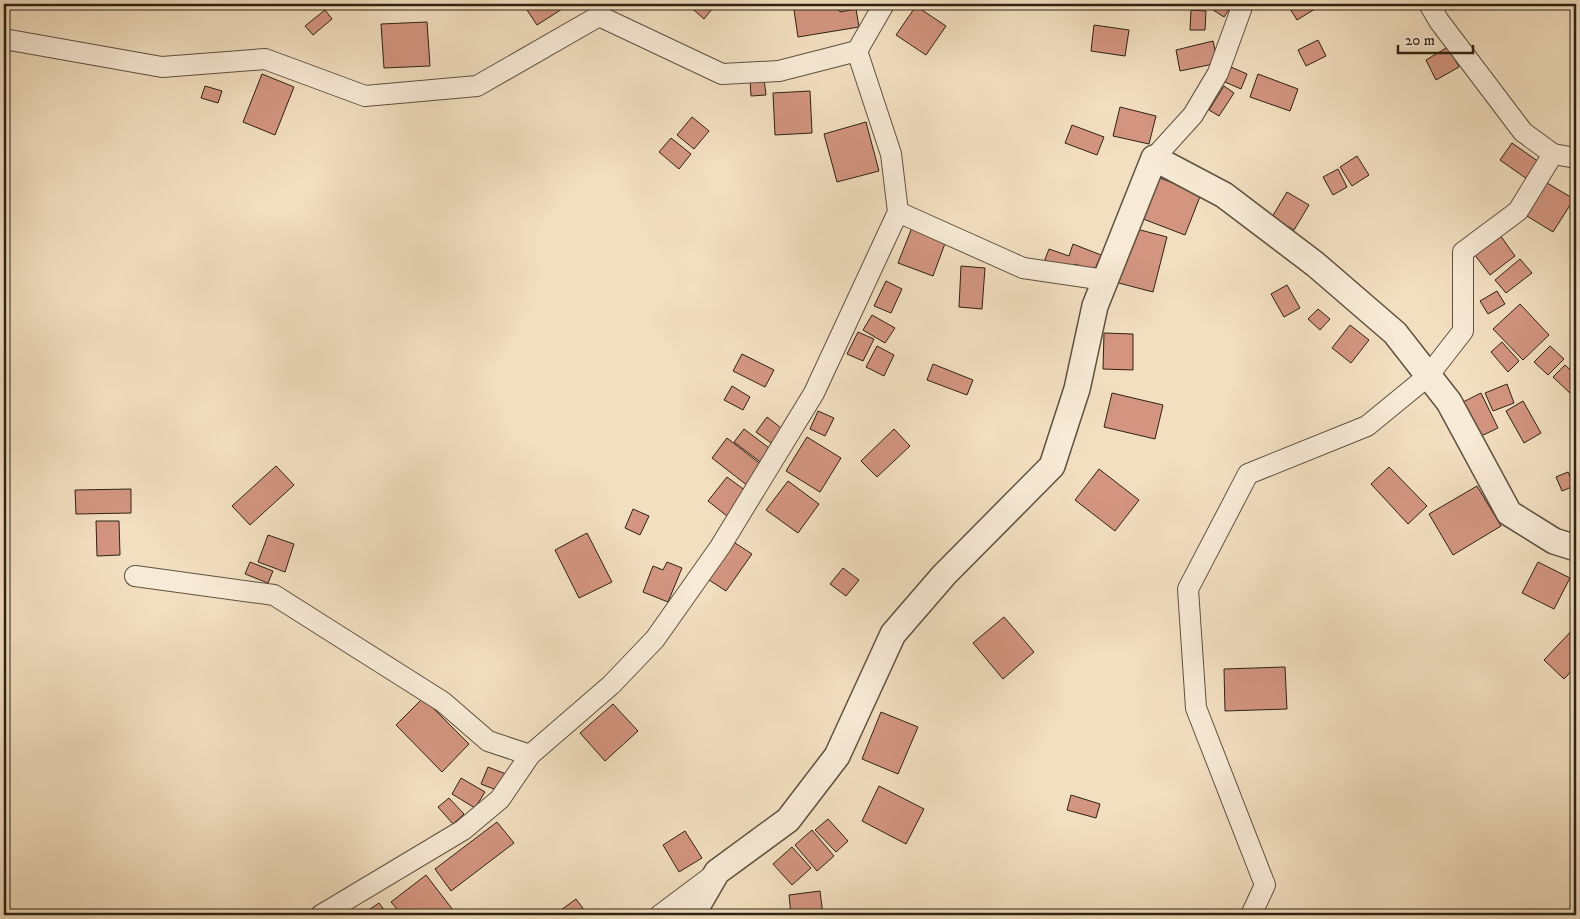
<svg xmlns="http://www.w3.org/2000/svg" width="1580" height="919" viewBox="0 0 1580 919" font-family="'IM FELL DW Pica',serif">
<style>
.building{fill:#d39580;stroke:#2d2213}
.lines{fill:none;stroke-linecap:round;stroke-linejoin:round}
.minor-casing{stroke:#5e513e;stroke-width:22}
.tertiary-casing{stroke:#5e513e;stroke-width:28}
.minor{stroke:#f7ead6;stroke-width:20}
.tertiary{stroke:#f7ead6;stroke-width:25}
</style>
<rect width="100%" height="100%" fill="#f2dfc0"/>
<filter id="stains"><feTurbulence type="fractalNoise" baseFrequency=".004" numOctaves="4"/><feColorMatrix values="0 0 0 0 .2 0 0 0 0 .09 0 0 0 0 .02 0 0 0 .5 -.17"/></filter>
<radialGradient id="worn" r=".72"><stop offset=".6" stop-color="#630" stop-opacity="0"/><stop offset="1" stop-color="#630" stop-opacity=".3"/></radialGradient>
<g class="building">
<polygon points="523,4 570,4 537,25"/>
<polygon points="687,4 716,4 704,19"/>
<polygon points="832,4 839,4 840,12 856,9 859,27 798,37 794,10"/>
<polygon points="1204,4 1233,4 1224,17"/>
<polygon points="1287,4 1323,4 1297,20"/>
<polygon points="916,6 946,26 926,55 896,35"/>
<polygon points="325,10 332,19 313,35 305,26"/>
<polygon points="1191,10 1206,11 1205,30 1190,30"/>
<polygon points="427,22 430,66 384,68 381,24"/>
<polygon points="1094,25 1129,30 1125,56 1091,51"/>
<polygon points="1318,40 1326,56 1306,66 1298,50"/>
<polygon points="1213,41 1218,63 1180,71 1176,50"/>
<polygon points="1448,47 1459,67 1436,80 1426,60"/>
<polygon points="1231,67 1247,74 1241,89 1225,82"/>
<polygon points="262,74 294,87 275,135 243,122"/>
<polygon points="1258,74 1298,89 1290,111 1250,97"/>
<polygon points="764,79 766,95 751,96 750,80"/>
<polygon points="205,86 222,91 218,103 201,98"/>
<polygon points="1224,86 1234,93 1219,116 1209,110"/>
<polygon points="810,91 812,133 775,135 773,93"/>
<polygon points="1120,107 1156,116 1149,144 1113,136"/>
<polygon points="692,117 709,131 694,149 677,135"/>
<polygon points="866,122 879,171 837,182 824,134"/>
<polygon points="1072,125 1104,137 1097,155 1065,143"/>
<polygon points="671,138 691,154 679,169 659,152"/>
<polygon points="1512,143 1539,162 1527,179 1500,160"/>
<polygon points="1357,156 1369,175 1352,186 1340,167"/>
<polygon points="1338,169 1347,187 1333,195 1323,177"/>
<polygon points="1155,176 1201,194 1185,235 1138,217"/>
<polygon points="1542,180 1574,199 1553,232 1522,213"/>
<polygon points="1287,192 1309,205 1294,230 1272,217"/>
<polygon points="913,225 947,238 933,276 898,263"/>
<polygon points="1129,227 1167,237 1153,292 1115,282"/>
<polygon points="1500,235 1515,256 1490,275 1474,254"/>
<polygon points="1073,244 1101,255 1094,271 1075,264 1072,272 1044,262 1049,249 1069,256"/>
<polygon points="1520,259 1532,273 1506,293 1495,280"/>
<polygon points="961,266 985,268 982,309 959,307"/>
<polygon points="886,281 902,289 891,313 874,306"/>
<polygon points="1287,285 1300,308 1284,317 1271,294"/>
<polygon points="1497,291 1505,304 1488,314 1480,301"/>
<polygon points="1520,304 1549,335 1523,360 1493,329"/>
<polygon points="1318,309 1330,319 1320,330 1308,319"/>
<polygon points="872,315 895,328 885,343 863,330"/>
<polygon points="1350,325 1369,340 1351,363 1332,348"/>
<polygon points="858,332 874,339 863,361 847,354"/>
<polygon points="1104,333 1133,334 1133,370 1103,369"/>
<polygon points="1502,342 1519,361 1508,372 1491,352"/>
<polygon points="877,346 894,355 884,376 866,367"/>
<polygon points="1550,346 1564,359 1548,375 1534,362"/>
<polygon points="742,354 774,370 765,387 733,371"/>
<polygon points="933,364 973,380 967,395 927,380"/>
<polygon points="1565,365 1576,375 1576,390 1572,395 1553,377"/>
<polygon points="1507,384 1514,403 1493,411 1485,393"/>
<polygon points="732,386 750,397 743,410 724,400"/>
<polygon points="1112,393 1163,405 1155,439 1104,427"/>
<polygon points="1481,393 1498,428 1479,437 1463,402"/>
<polygon points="1523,401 1541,433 1524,443 1506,411"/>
<polygon points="818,411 834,418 825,436 810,429"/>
<polygon points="767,417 785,431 774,445 756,432"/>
<polygon points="744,429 773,451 763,464 734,442"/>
<polygon points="894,429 910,446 877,477 861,461"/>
<polygon points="807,437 841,458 820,492 786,471"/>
<polygon points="727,438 763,466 748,486 712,458"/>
<polygon points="276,466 294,485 250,525 232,506"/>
<polygon points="1389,467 1427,506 1408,524 1371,484"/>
<polygon points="1099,469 1139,500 1115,531 1075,500"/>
<polygon points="1568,472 1574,486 1562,491 1556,477"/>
<polygon points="727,477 746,491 727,516 708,501"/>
<polygon points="788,481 819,504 798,533 766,510"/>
<polygon points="1477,486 1501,526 1453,555 1429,514"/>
<polygon points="131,489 131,513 76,514 75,490"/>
<polygon points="633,509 649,516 640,535 625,528"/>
<polygon points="96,521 119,521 120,555 97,556"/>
<polygon points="587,533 612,582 579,598 555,550"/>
<polygon points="268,535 294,544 285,572 258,562"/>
<polygon points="732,541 752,554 726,591 706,578"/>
<polygon points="250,562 273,571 268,583 245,574"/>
<polygon points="667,562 682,568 668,602 643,592 653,566 663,570"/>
<polygon points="1538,562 1570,578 1554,609 1522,593"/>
<polygon points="843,568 859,580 846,596 830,584"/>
<polygon points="1004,617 1034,652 1003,679 973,643"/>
<polygon points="1576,626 1576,666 1564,679 1544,660"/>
<polygon points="1285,667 1287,709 1225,711 1224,669"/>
<polygon points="423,698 469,744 442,772 396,725"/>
<polygon points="613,704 638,731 605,761 580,733"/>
<polygon points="881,712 918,727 898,774 862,759"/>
<polygon points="488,767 506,774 499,791 481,784"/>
<polygon points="461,778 485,792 475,808 452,794"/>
<polygon points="879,786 924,809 906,844 862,821"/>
<polygon points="1071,795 1100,804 1096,818 1067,810"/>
<polygon points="449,798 464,814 453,824 438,807"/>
<polygon points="828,819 848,841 836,852 815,830"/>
<polygon points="497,822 514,843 451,891 435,869"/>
<polygon points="812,830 834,856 817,871 795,845"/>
<polygon points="685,831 702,858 679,872 663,845"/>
<polygon points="792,847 811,868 792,885 773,864"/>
<polygon points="426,875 453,910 446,915 402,915 391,902"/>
<polygon points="820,891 823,915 791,915 789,895"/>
<polygon points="576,899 588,915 554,915"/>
<polygon points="379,903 388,915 361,915"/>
</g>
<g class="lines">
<g class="minor-casing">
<g id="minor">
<polyline points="1429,4 1439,21 1523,132 1553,154 1576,158"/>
<polyline points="4,39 162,67 265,59 365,96 477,86 599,16 722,74 779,71 857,51"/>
<polyline points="1154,158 1193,115 1218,73 1243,4"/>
<polyline points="898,212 1023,268 1105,280"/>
<polyline points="135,576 274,595 443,702 488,741 530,755"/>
<polyline points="321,915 463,830 500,799 530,755 611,685 655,639 720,547 814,393 898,212 891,154 857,51 884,4"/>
<polyline points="660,915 712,876"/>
<polyline points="1251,915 1265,885 1196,708 1188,589 1248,474 1367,426 1428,376 1463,331 1463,252 1518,211 1553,154"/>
</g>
</g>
<g class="tertiary-casing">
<polyline id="tertiary" points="692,915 717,872 788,820 837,756 893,634 944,575 1052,466 1077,389 1095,306 1154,158 1224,195 1315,264 1395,333 1449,402 1509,513 1554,541 1576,548"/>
</g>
<use href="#minor" class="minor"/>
<use href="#tertiary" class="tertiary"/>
</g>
<rect width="1580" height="919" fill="none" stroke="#f2dfc0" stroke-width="20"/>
<rect x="5" y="5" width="1570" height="909" fill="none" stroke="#2d2213" stroke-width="2.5"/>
<rect x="10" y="10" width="1560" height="899" fill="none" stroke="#2d2213"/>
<path d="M1398 45v8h75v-8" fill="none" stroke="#2d2213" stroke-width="2.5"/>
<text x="1405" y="45" font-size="15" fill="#2d2213" stroke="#f7ead6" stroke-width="4" paint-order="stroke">20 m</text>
<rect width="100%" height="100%" filter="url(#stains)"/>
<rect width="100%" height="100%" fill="url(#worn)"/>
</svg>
